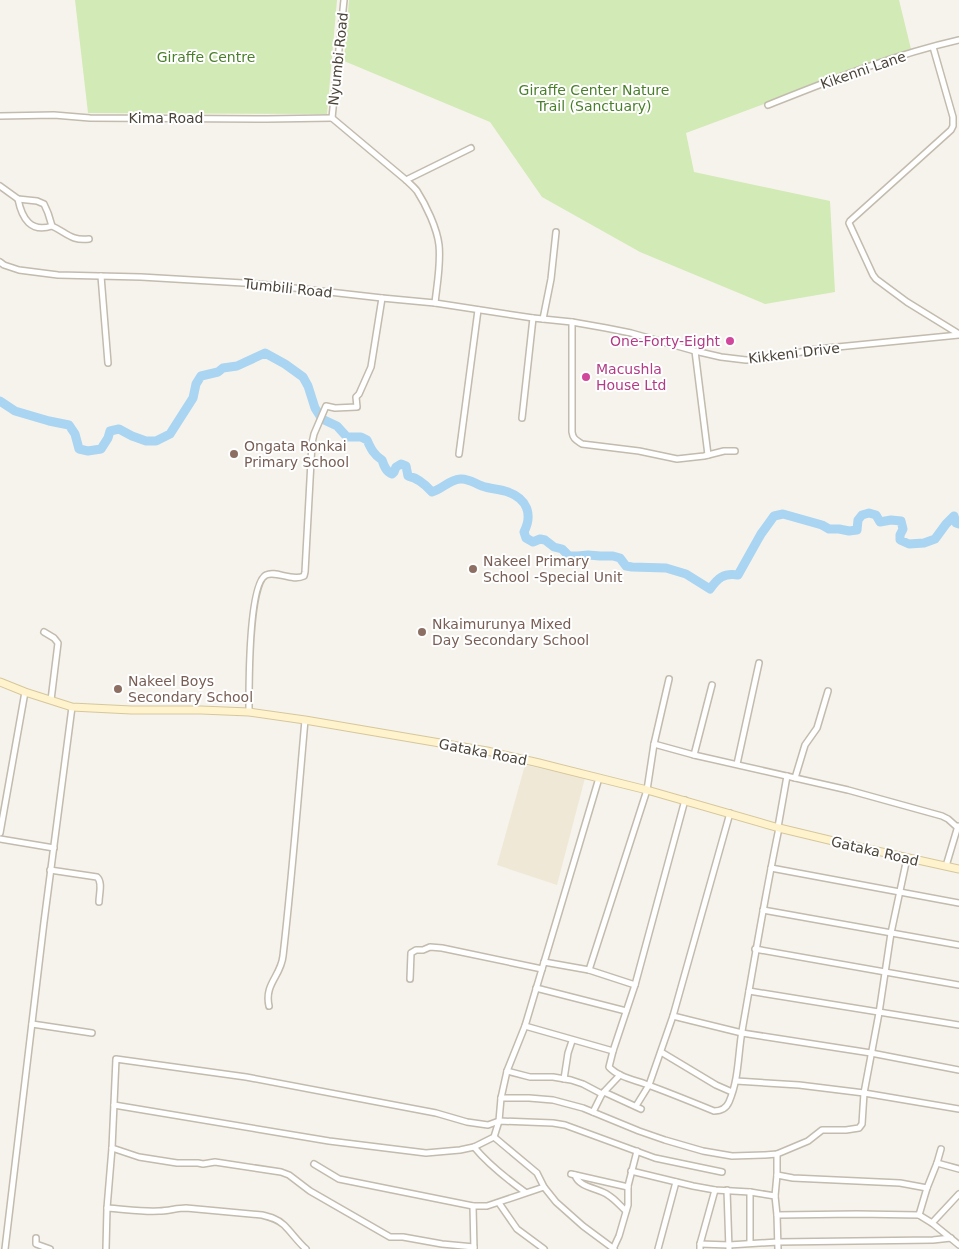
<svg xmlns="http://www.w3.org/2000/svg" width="959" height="1249" viewBox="0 0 959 1249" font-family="'DejaVu Sans',sans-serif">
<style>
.education{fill:#efe8d6}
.green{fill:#d2eab5}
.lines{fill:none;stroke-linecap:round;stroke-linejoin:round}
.river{stroke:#a9d4f2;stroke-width:9}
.street-casing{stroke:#c2bbae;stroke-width:8}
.secondary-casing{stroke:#d6c79b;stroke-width:9}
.street{stroke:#fff;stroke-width:5}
.secondary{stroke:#fff3cd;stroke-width:7}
.hotel-dot{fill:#d1479c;stroke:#fff;stroke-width:2}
.education-dot{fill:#8d6e63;stroke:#fff;stroke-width:2}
.labels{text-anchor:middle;stroke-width:4;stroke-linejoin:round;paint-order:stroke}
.park-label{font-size:14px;fill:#4a7f2a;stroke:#fff}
.street-label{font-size:14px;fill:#4b4439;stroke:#fff}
.hotel-label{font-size:14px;fill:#b23c85;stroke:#fff;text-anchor:end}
.education-label{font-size:14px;fill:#785e54;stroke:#fff;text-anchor:start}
</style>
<rect width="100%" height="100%" fill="#f6f3ec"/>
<polygon class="education" points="525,765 585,778 557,885 497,865"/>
<g class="green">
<polygon points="75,0 337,0 327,114 88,113"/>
<polygon points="349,0 899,0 911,49 686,133 694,172 830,201 835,292 765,304 640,252 542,197 490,122 344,61"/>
</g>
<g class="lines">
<path class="river" d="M0 401 15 411 49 421 69 425 75 434 79 449 88 451 101 449 108 438 110 431 119 429 132 436 146 441H156L170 434 193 398 196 384 201 376 218 372 223 368 237 366 265 353 285 364 303 377 308 386 315 408 322 419 337 426 347 437H361L367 440C371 449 374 455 382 460 384 466 386 472 392 474L394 472 396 467 401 464 406 466 408 476C418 478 425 484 432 492 442 489 449 480 460 479 468 478 474 483 482 486 490 489 500 489 508 492 527 499 533 514 524 532L526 538 533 542 540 539 545 540 554 547 562 549 569 556H578L588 555 600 556H613L620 558 626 566 632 567 666 568 686 574 710 589C718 578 723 573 738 575L761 534 774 516 783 514 822 525 829 529H839L849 531 857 530 858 520 862 515 869 513 876 515 880 522 891 520 901 521 903 529 900 535V540L909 544 924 543 935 539 946 524 954 516 956 523 959 524"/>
<g class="street-casing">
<g id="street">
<polyline points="933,47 953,117 953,126 951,130 850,221 849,223 873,275 876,279 907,302 959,334"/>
<path d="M768 105C831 80 893 55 959 40"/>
<polyline points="0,116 54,115 90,118 267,119 332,118"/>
<path d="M332 118 406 180C409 183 414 187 417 191 426 205 437 228 439 245 441 264 437 284 435 303"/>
<polyline points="332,118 344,0"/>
<polyline points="406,180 471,148"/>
<path d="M0 186 18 199 37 201 44 204 48 213 52 226C67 233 71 241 89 239"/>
<path d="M18 199C22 219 31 233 52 226"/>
<polyline points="0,262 4,265 19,270 58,275 141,277 259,284 382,298 435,303 533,318 572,322 606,328 631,333 695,351 721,357 746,360 764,359 817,349 959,335"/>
<polyline points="101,276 108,363"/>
<polyline points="543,319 551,279 556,232"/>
<path d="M572 322V432C573 439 576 440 582 444L639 451 677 459 704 456 724 451H735"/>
<polyline points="695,351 708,455"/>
<polyline points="522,418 533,318"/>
<polyline points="459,454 478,310"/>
<polyline points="44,632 54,638 58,643 51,700"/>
<path d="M249 712C249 691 248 583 266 575 276 570 292 582 304 576L305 572 312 443 314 434 326 406 335 408 357 407 356 397 359 394 371 367 382 298"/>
<polyline points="654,744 694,755 848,790 942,816 948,819 958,828"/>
<polyline points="694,755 712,685"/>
<polyline points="737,764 759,663"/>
<polyline points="795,778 805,745 817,728 828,691"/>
<path d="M685 800 635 985 613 1051 609 1067C618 1077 635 1080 648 1085 670 1093 692 1102 714 1111 721 1111 726 1109 729 1102 739 1079 738 1054 742 1031 754 963 765 895 779 828"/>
<polyline points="778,827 787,776"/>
<polyline points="0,833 25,692"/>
<polyline points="0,839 54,848"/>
<polyline points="946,866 958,826"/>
<polyline points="771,868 959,903"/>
<path d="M50 870 97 877C103 882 99 894 99 902"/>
<polyline points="763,910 959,945"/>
<polyline points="755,949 959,985"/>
<polyline points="544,962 589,970 635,985"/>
<polyline points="589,970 647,790 654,744 669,679"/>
<polyline points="410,979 411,953 416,950 423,950 430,947 442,948 542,969"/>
<polyline points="536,988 626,1011"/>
<polyline points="749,991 959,1025"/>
<path d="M269 1006C264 984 281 976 283 956 292 878 298 799 305 720"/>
<polyline points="673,1016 742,1033 871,1053 959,1070"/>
<polyline points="32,1024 92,1033"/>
<polyline points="525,1026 613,1051"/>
<polyline points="661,1052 716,1085 732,1092"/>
<polyline points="507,1071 530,1077 553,1077 571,1080 583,1084 602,1094"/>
<polyline points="564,1079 568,1053 572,1041"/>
<polyline points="736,1081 799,1085 864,1093 959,1109"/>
<polyline points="604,1092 641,1109"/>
<polyline points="501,1098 529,1098 553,1100 583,1108 639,1131 665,1140 703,1151 732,1156 765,1155 777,1154 808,1141 822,1130 846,1130 859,1128 862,1124 864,1093 879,1013 891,933 907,858"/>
<polyline points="114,1105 329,1141 426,1153 460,1150 474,1147 494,1137 499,1121 501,1098 507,1071 525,1026 599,778"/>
<polyline points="636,1106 649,1085 673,1016 730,813"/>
<polyline points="593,1112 602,1094 620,1075"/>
<polyline points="494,1137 537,1173 544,1187 556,1202 583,1226 614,1249"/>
<path d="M474 1147C488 1164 507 1179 525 1192"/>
<polyline points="112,1148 139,1157 177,1163 198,1163 203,1164 215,1162 281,1172 289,1175 310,1191 390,1237 403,1237 442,1244 474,1247"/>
<polyline points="777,1154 777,1175 775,1196 777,1215 778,1249"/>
<polyline points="937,1163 959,1169"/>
<polyline points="314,1164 339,1179 473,1206 487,1206 544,1187"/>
<polyline points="631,1171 693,1186 715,1190 750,1192 775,1196"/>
<polyline points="571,1174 628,1187"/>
<path d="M575 1175C579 1188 599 1188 608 1195 615 1199 620 1206 626 1211"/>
<polyline points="777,1175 793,1178 900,1183 927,1188"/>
<polyline points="727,1190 729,1249"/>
<polyline points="750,1192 750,1243"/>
<polyline points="499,1203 517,1229 544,1249"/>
<polyline points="473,1206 474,1249"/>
<path d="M107 1208C124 1209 142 1212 159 1211 168 1211 177 1208 186 1208L262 1215C270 1217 278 1219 284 1225 292 1233 298 1242 306 1249"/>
<polyline points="777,1215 857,1214 919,1215 932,1223 959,1245"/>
<polyline points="919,1215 927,1188 937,1163 941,1149"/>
<polyline points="932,1223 959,1194"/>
<polyline points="36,1238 36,1244 50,1249"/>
<polyline points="700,1244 729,1245 778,1242 933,1240 951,1238"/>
<polyline points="5,1249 44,922 72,707"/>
<polyline points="106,1249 107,1208 112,1148 116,1059 246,1077 436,1113 467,1122 488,1125 499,1121 553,1123 565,1125 655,1158 722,1172"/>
<polyline points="613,1249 619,1236 628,1205 628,1186 637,1151"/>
<polyline points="658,1249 676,1182"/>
<polyline points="700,1249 700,1244 715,1190"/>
</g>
</g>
<g class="secondary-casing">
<polyline id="secondary" points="0,682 25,692 72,707 131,710 201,710 249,712 305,720 487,751 539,763 647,790 779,828 850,845 959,869"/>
</g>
<use href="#street" class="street"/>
<use href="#secondary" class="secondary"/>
</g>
<g class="hotel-dot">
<circle cx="730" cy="341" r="5"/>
<circle cx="586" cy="377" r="5"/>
</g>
<g class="education-dot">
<circle cx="234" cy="454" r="5"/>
<circle cx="473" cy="569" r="5"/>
<circle cx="422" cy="632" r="5"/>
<circle cx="118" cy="689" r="5"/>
</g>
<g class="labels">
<g class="park-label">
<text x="206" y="62">Giraffe Centre</text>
<text x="594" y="95">Giraffe Center Nature<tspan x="594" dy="16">Trail (Sanctuary)</tspan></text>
</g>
<g class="street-label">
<text transform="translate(338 59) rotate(-84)" y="5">Nyumbi Road</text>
<text transform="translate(863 70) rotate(-19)" y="5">Kikenni Lane</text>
<text x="166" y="123">Kima Road</text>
<text transform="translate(288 288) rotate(6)" y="5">Tumbili Road</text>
<text transform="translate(794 353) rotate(-7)" y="5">Kikkeni Drive</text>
<text transform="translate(483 752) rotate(11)" y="5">Gataka Road</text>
<text transform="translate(875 851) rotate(13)" y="5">Gataka Road</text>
</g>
<g class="hotel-label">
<text x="720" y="346">One-Forty-Eight</text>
<text x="596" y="374" text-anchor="start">Macushla<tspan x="596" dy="16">House Ltd</tspan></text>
</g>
<g class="education-label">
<text x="244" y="451">Ongata Ronkai<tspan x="244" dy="16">Primary School</tspan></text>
<text x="483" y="566">Nakeel Primary<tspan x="483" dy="16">School -Special Unit</tspan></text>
<text x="432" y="629">Nkaimurunya Mixed<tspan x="432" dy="16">Day Secondary School</tspan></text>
<text x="128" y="686">Nakeel Boys<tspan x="128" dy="16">Secondary School</tspan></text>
</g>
</g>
</svg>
